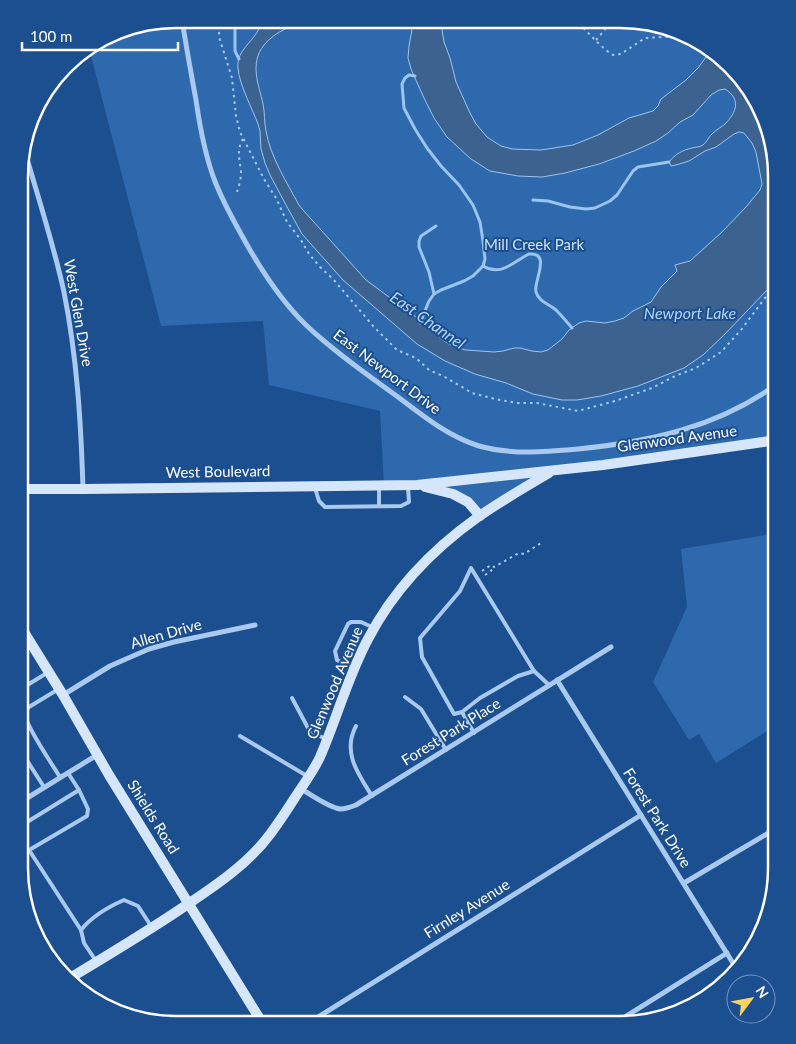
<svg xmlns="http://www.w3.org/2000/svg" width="796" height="1044" viewBox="0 0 796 1044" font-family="Lato,sans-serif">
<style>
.green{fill:#2e69ad}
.water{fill:#3c6290;stroke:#9cc4f0}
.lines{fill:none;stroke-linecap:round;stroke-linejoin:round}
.stream{stroke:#9cc4f0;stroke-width:3}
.path{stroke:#a9c9ee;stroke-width:2;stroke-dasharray:2.5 4;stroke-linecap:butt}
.lane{stroke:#a9c9ee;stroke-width:4}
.street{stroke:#a9c9ee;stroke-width:5}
.secondary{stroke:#d6e6fa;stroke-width:10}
.labels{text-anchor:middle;stroke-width:4;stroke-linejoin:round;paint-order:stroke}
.park-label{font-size:15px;fill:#cfe3fa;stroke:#1b4f8f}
.street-label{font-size:15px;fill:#fff;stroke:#1b4f8f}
.water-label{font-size:16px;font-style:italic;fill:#b5d3f5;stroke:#1b4f8f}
.rim{fill:none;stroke:#fff;stroke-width:2.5}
</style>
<rect width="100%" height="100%" fill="#1b4f8f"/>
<g class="green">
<polygon points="176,19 641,20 716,51 761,106 777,175 777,440 552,471 480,516 468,502 438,490 384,486 380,411 269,385 263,321 161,326 89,48 125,27"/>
<polygon points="777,533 777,725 716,763 699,734 689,740 653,682 687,607 681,549"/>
</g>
<path class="water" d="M262 19H310C294 25 275 31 264 45 249 64 259 85 263 104 265 113 264 122 266 131 270 156 287 183 299 205L303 210 366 280 416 317 444 341 454 347 466 350 494 352 503 351 514 348H520L532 351 541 352 548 350 562 339 569 330 579 323 586 321 605 323 615 321 624 318 633 311 651 302 661 287 677 271 675 265 690 261 722 232 746 207 760 190 762 184 756 152 752 143 744 133 739 132 734 134 716 147 705 151 689 161 676 165 671 166 669 162C675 154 683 150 692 148 696 147 700 147 703 145 707 142 709 136 713 133 717 129 722 127 725 124 737 112 741 99 725 89L719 90 711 95 693 115 680 122 668 133 656 141 634 151 599 164 565 173 542 177 518 176 490 171 471 159 447 137 434 118 424 98 411 69 408 58 409 46 414 19 444 20 442 30 444 42 450 58 456 82 470 113 476 124 487 137 501 146 512 149 541 150 573 145 598 135 629 118 653 111 658 106 661 99 686 80 698 68 712 49 716 51 761 106 777 175V275L769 288 725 334 703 355 684 368 638 386 601 396 577 400H562L533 394 506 383 475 374 445 361 417 344 343 280 302 234 286 205 270 175 265 163 261 149 260 131 258 124C252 108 239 84 238 68 237 61 240 54 244 49 252 38 259 34 262 19Z"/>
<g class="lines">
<g class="stream">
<polyline points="235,29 235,51 239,59"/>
<polyline points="415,76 409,75 405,78 402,84 404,108 415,129 427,148 441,166 459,185 473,205 480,222 483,241 485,259 483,266 473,276 464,281 441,290 434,294 429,301 420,323"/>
<polyline points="533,200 548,201 570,207 586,209 595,208 610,201 617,195 633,171 638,167 669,162"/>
<path d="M483 266C501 277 513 262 529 254 552 252 533 282 536 292 539 302 549 304 556 310 562 316 567 322 572 328"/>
<polyline points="434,294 429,272 419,247 419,241 421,236 436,226"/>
</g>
<g class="path">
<polyline points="217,19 220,40 232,78 236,116 240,132 264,179 276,198 287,222 301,240 309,254 320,267 333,279 374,327 397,350 416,358 429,370 445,377 472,393 495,399 517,403 537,403 578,411 615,401 652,388 675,376 696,368 721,352 741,330 777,282"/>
<path d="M573 20C588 30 598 46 613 55L621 54 645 38 679 36"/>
<polyline points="596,40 613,20"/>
<path d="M237 192C239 186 241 179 241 172 240 160 236 150 243 139"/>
<polyline points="482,571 491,565 494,567 519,553 524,554 541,543"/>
<polyline points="485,575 490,572 494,567"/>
</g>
<g class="lane">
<polyline points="315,488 319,501 325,507 401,506 409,502 408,487"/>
<polyline points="379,505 379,486"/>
<polyline points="352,668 337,660 335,651 348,624 351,622 361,622 372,627"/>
<polyline points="19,690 47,673"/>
<path d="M57 690 29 707 24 712C25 725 52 764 60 777"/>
<polyline points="405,697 421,709 446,750"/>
<polyline points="292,698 308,728 315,734 326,739"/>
<polyline points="462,712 480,698 518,676 534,671"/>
<path d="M356 726C342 752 358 774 372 796"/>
<polyline points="474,733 462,712 454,714 422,657 420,638 460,591 471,568 534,671 549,685"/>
<polyline points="240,736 307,776"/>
<polyline points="19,748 44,787"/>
<polyline points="19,827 79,790"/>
<polyline points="29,850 81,930"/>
<polyline points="19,856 87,816 88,809 79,790 68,773"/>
<path d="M96 961 84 943 81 930C92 916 108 907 124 900L138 906 151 926"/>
</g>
<g class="street">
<path d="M182 19C186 46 191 73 196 100 200 128 205 157 216 184 223 201 232 218 241 234 259 267 279 299 306 325 333 351 368 375 398 397 423 416 449 437 479 446 511 455 545 452 578 449 649 442 718 427 777 384"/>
<path d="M23 145C37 194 53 242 64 292 77 357 81 423 83 489"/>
<polyline points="557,680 736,968"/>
<polyline points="63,695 110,666 149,649 174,642 255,625"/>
<path d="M301 789C312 795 328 807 340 809 346 809 351 807 356 805L611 647"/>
<polyline points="19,803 97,755"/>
<polyline points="684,883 777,828"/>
<polyline points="307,1024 641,815"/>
<polyline points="612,1025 727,953"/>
</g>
<g class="secondary">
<polyline points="425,487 453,494 468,502 480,516"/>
<polyline points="19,489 83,489 417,485 603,465 777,440"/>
<polyline points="19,624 63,695 109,775 263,1024"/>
<path d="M70 978C110 954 150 930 188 904 218 884 250 862 271 833 279 822 287 810 294 799 303 785 313 772 320 757 337 718 348 676 368 639 394 589 433 549 478 517 501 501 525 487 549 473"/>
</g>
</g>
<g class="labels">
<g class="park-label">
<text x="534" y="250">Mill Creek Park</text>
</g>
<g class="street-label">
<text transform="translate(78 313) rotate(80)" y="5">West Glen Drive</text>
<text transform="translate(387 372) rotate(37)" y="5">East Newport Drive</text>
<text transform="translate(677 439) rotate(-8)" y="5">Glenwood Avenue</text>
<text transform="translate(218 472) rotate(-1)" y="5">West Boulevard</text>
<text transform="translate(166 634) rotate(-16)" y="5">Allen Drive</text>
<text transform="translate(335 683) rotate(-67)" y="5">Glenwood Avenue</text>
<text transform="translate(451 732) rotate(-32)" y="5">Forest Park Place</text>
<text transform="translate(153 817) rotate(58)" y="5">Shields Road</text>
<text transform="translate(657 818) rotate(58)" y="5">Forest Park Drive</text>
<text transform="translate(467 909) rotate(-32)" y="5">Firnley Avenue</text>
</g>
<g class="water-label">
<text x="690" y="319">Newport Lake</text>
<text transform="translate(428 320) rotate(35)" y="6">East Channel</text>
</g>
</g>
<path d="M0 0H796V1044H0ZM176 28H620A148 148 0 0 1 768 176V868A148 148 0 0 1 620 1016H176A148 148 0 0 1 28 868V176A148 148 0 0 1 176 28Z" fill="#1b4f8f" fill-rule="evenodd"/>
<path class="rim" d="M176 28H620A148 148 0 0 1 768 176V868A148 148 0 0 1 620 1016H176A148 148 0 0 1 28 868V176A148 148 0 0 1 176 28Z"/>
<g transform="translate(751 999) rotate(58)"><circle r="24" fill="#1b4f8f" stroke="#7695bc"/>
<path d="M0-4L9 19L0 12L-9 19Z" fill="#ffd166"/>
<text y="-8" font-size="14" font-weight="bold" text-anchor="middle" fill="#ffffff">N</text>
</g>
<path d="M22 42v8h156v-8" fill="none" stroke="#ffffff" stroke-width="2.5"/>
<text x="30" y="42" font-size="15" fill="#ffffff" stroke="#1b4f8f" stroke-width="4" paint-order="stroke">100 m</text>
</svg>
